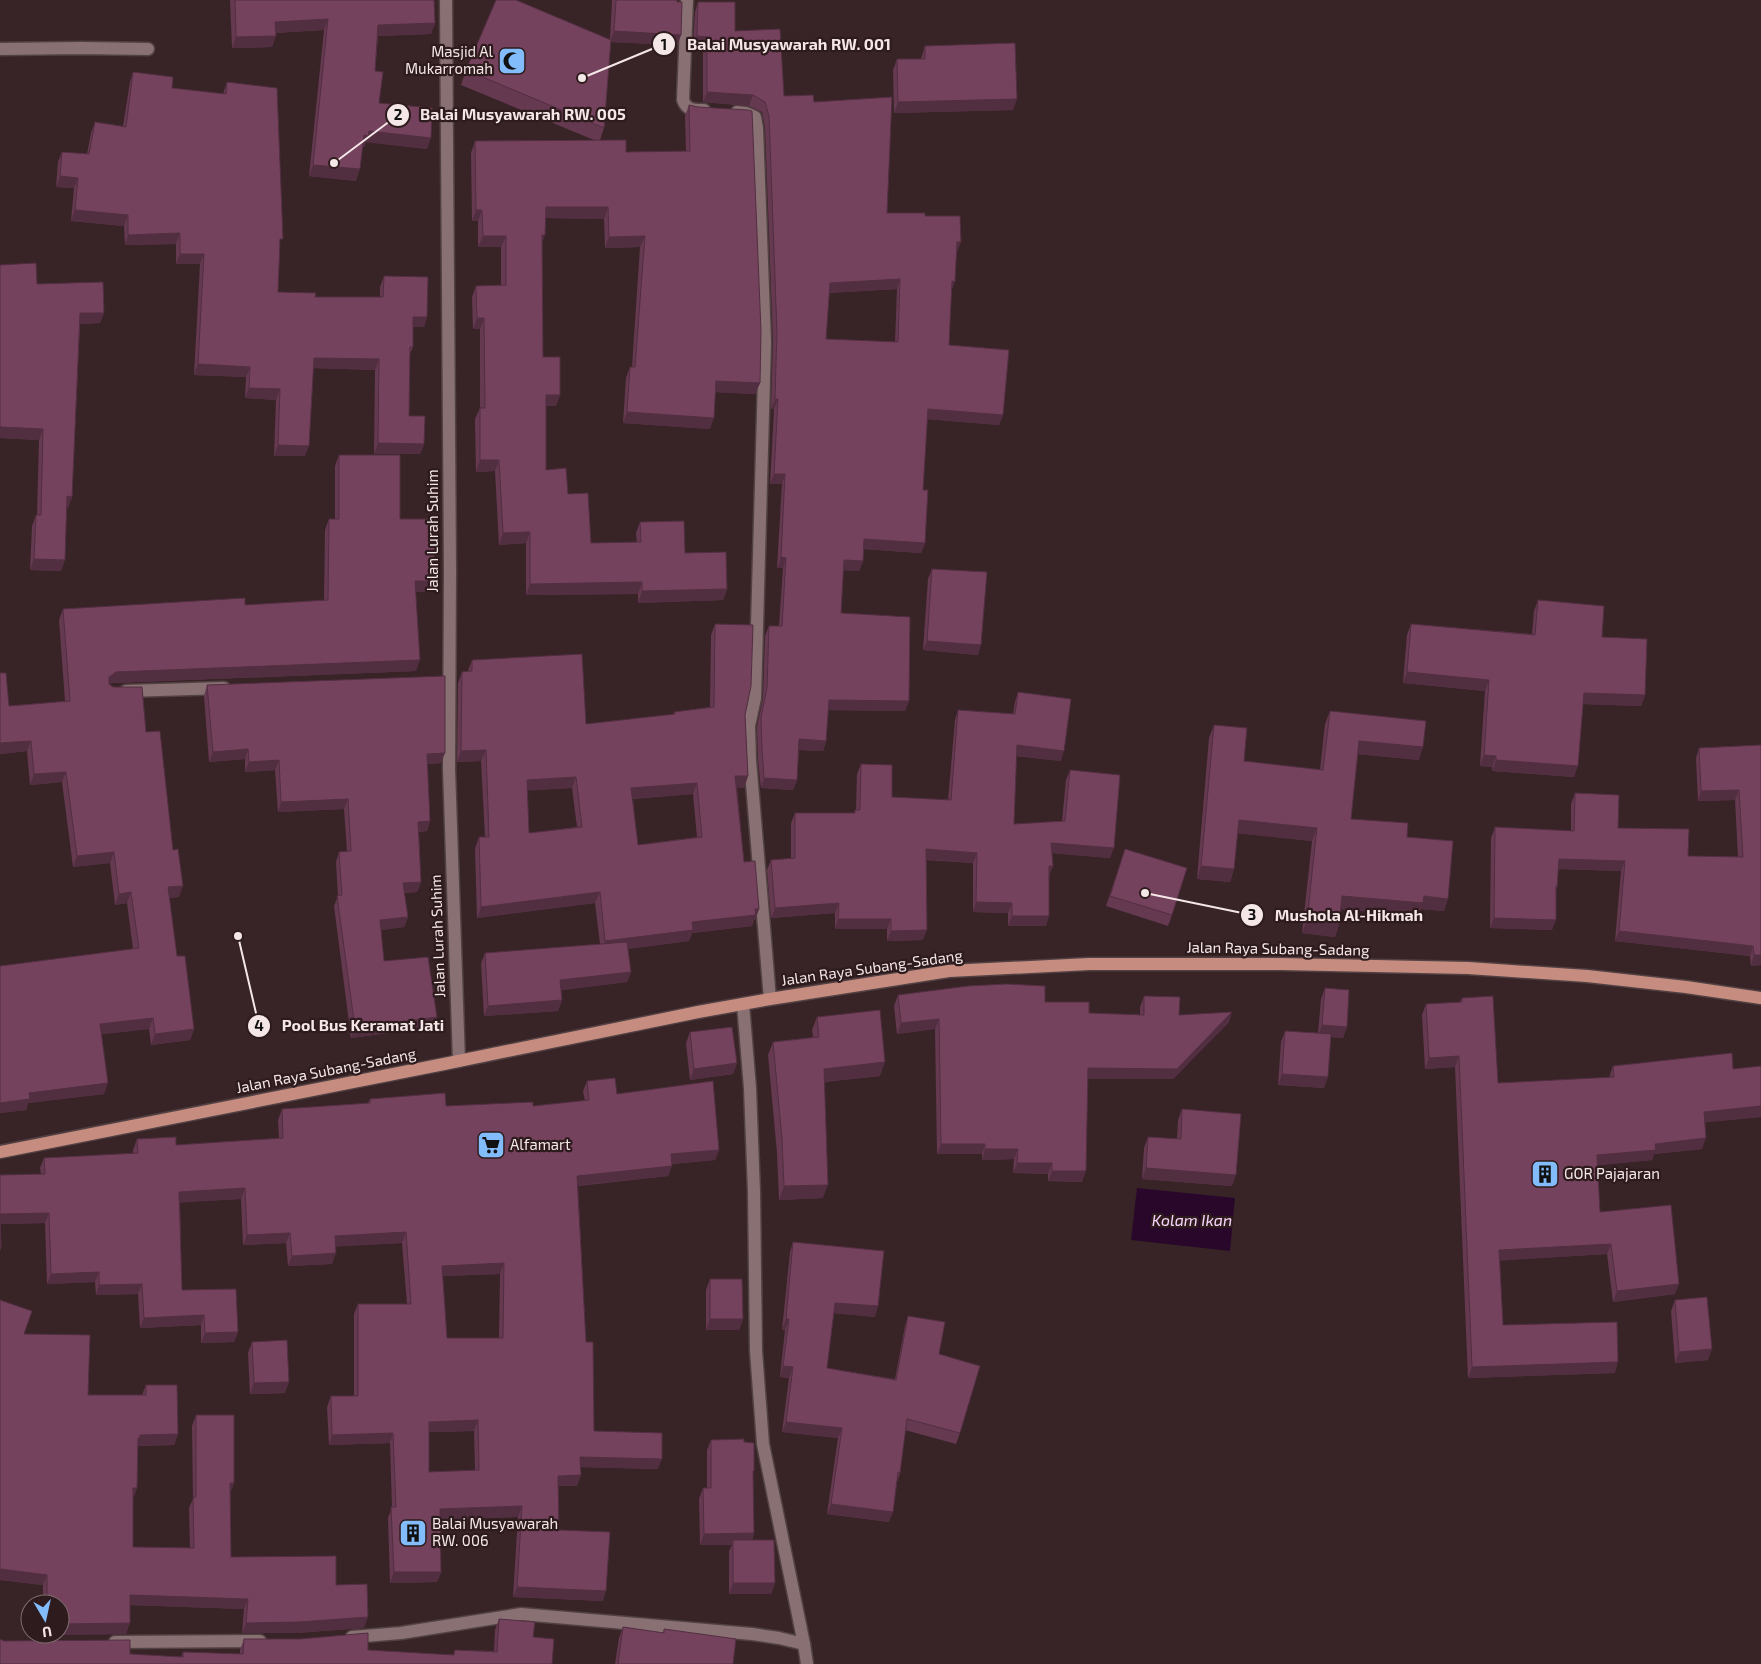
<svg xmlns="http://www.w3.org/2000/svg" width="1761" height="1664" viewBox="0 0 1761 1664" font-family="'Exo 2',sans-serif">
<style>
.water{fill:#28072b}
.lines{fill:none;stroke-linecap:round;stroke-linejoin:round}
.service-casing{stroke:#524143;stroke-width:15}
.minor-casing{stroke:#524143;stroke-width:15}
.primary-casing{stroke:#524143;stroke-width:15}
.service{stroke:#887073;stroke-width:12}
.minor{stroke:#887073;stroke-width:12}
.primary{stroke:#c78c80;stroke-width:12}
.wall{fill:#653950;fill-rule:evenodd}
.shaded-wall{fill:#522e41}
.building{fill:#75425d;stroke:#522e41;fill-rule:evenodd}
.labels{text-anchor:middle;stroke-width:4.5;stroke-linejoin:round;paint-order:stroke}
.poi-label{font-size:15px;fill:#f5e7e8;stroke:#2e1b1d;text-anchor:start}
.street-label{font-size:15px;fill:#f5e7e8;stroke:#2e1b1d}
.water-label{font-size:16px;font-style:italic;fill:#f8d4fb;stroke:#2e1b1d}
.leader{fill:none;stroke:#f5e7e8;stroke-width:2}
.callout-dot{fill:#f5e7e8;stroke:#2e1b1d;stroke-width:2}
.mark-label{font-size:15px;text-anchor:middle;font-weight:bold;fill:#111}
.callout-label{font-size:16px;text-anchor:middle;font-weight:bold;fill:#f5e7e8;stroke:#2e1b1d;stroke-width:4.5;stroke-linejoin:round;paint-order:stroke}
</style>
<rect width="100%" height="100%" fill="#382427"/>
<polygon class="water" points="1137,1188 1235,1198 1230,1251 1131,1240"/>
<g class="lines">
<g class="service-casing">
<polyline id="service" points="804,1644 807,1664"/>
</g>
<g class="minor-casing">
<g id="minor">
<polyline points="446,0 450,571 449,769 459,1061"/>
<path d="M687 0 683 100C687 111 694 110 704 110"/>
<polyline points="0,49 81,48 148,49"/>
<polyline points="737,112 746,113 755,117 757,128 765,342 755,698 749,726 750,760 770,999"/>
<polyline points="126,691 224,688"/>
<polyline points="352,1637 401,1633 521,1614 752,1634 779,1638 804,1644 763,1444 756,1351 754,1192 750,1088 743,1004"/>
<polyline points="115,1642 260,1641"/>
</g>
</g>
<g class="primary-casing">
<polyline id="primary" points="0,1152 444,1064 698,1012 770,999 949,971 1089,964 1281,964 1468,968 1587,976 1686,987 1761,998"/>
</g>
<use href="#service" class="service"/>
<use href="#minor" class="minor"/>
<use href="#primary" class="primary"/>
</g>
<g class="wall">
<polygon points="230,0 434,0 435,23 431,34 378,36 375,71 379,103 427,149 366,142 364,147 363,147 356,181 309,176 324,30 276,33 272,47 232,48"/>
<polygon points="612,0 677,0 681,35 677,45 610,42 604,128 600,140 626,152 686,152 685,116 689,105 760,383 755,394 715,392 710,429 623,423 626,378 630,367 632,367 640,247 605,248 604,219 546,218 542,245 543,357 560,395 556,406 546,406 546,470 568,494 591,543 637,543 636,533 640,522 685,553 727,589 723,600 638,603 638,594 526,595 526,543 499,545 495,471 476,472 475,419 480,408 480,329 473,329 472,297 476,286 501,285 501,247 478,247 478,221 472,221 471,153 475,141 594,140 461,85 466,70 610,39"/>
<path d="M698 2 735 31 784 96 814 102 887 213 925 216 957 253 951 292 949 345 1003 415 999 425 927 419 923 490 925 543 921 553 863 549V561L859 571 843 570 841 613 909 701 905 711 828 710 826 741 823 751 799 750 797 780 793 790 761 788 758 760 757 727 763 698 765 636 769 626H779L783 568H777L782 484H770L774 409H771L773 342 765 127 762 112 749 106 703 102V47L693 46 695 12ZM897 289 895 342 826 339 829 293Z"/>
<polygon points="925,46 1013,110 894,113 893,70 897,59 921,59"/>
<polygon points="133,72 172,88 223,94 227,82 280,248 278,292 315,297 380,297 380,287 384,276 427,317 424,327 413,327 413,347 410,354 409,416 424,444 420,454 374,454 375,370 313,368 305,456 274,456 276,400 245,398 246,377 194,375 200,264 176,264 176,244 125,245 124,226 71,221 74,188 56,187 58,162 62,152 87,154 91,133 95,122 123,126 130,82"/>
<polygon points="0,265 37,284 104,313 100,323 80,324 72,497 68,508 67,507 61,571 30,570 32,526 36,515 37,515 39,440 0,438"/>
<polygon points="339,455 400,519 434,581 430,592 416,592 416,671 112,683 109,684 146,732 173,850 179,897 169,898 177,956 194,1029 190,1040 151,1045 149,1029 102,1034 104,1094 28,1103 26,1110 0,1113 133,949 127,903 115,905 110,863 73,867 62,782 30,785 27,751 0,754 0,673 9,706 65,701 59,620 63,609 245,605 324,600 325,530 329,519 335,519 335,466"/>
<polygon points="932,569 978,655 923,650 928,579"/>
<polygon points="1538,600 1602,637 1645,695 1641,706 1583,704 1574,777 1492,771 1492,767 1480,766 1485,691 1403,683 1407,635 1411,624 1532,634 1534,611"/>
<path d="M715 624 745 715 748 776 744 788 737 787 744 862 759 909 755 920H754L752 926 692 933 689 941 627 949 631 972 627 982 561 990 562 1000 558 1011 484 1016 481 963 485 953 600 944 595 903 477 918 475 849 479 837H485L481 761 457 762 458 683 462 672 468 671 472 660 586 724 673 715 674 712 710 707 711 635ZM572 788 577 827 529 833 527 790ZM693 794 697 837 638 845 633 799Z"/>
<polygon points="207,685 441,763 427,764 430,821 427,831 419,832 421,882 417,892 404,893 408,917 404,927 381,930 384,961 437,1017 433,1027 351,1038 334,906 338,896 336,862 339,852 347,851 344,809 278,812 275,770 245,772 245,759 209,762 204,696"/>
<polygon points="1018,692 1061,761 1016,756 1014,824 1062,821 1066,780 1070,770 1110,858 1052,853 1053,866 1049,875 1046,926 1008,926 1008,913 973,912 973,863 926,860 923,940 887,941 887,929 835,929 835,913 771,918 767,870 771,860 791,859 791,823 795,813 854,813 855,810 856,810 857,774 861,764 892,797 948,800 955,720 958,710 1013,714 1015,702"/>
<polygon points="1330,711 1419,760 1358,754 1351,819 1407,837 1444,911 1421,909 1419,916 1341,909 1339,924 1335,937 1302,933 1312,841 1237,833 1234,869 1230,882 1197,879 1209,738 1214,725 1244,761 1320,770 1325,724"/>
<polygon points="1761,745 1761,965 1751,966 1750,956 1615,941 1621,871 1558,869 1557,887 1556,890 1552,930 1490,928 1491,838 1495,827 1571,831 1571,804 1575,793 1618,828 1688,856 1738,857 1735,800 1698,801 1696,758 1699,748"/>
<polygon points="1125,849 1172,915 1168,926 1106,906"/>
<polygon points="1325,988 1347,1027 1343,1038 1331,1037 1324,1088 1278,1085 1281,1042 1285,1031 1318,1033 1321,999"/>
<polygon points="898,995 1045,1002 1089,1013 1140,1015 1140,1007 1144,996 1179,1015 1229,1022 1173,1079 1088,1079 1082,1182 1048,1181 1048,1174 1013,1173 1014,1159 982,1160 982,1154 937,1154 935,1029 897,1034 894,1006"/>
<polygon points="1462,998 1498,1083 1609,1078 1613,1066 1733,1069 1761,1117 1705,1122 1702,1149 1654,1154 1652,1160 1597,1165 1600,1212 1675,1294 1613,1302 1607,1254 1500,1260 1503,1325 1615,1373 1468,1378 1455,1067 1425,1069 1422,1015 1426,1004 1460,1002"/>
<polygon points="817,1017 880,1076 824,1082 823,1198 779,1200 777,1153 768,1055 773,1042 813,1037 812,1030"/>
<polygon points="690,1032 737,1063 733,1074 690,1080 686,1043"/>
<path d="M587 1081 617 1094 719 1150 715 1160 672 1164 668 1176 578 1186 586 1342 594 1431 658 1469 580 1467 577 1486H558L559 1530 603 1601 513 1597 518 1517 440 1519 441 1572 437 1582 390 1583 388 1518 392 1507 390 1443 329 1445 327 1407 331 1396H354V1314L358 1304H407L402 1243 336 1246 332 1264 288 1266 286 1243 243 1245 241 1199 180 1202 182 1290 238 1332 234 1342 201 1343V1325L140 1328 138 1294 96 1295 95 1282 47 1284 45 1223 1 1224V1248L0 1251V1175L41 1174 40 1168 44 1158 133 1154V1150L137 1139 176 1145 279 1138 278 1120 282 1109 368 1103 370 1099 446 1106H533L585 1101 583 1091ZM500 1274 499 1338H447L443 1276ZM474 1431 475 1470 429 1472V1432Z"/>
<polygon points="1182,1109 1232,1186 1142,1179 1144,1148 1148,1137 1177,1139 1178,1120"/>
<polygon points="793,1242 875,1317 834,1313 827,1368 895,1379 905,1326 908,1316 939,1354 960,1433 956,1444 905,1430 900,1473 897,1482 889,1522 827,1514 838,1438 782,1432 789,1378 780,1377 785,1330 782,1330 790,1252"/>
<polygon points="710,1279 743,1319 739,1330 706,1330 706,1290"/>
<polygon points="0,1300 24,1334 88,1395 142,1395 146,1385 178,1434 174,1445 138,1446 137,1488 133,1499 133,1547 190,1548 189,1508 193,1499 192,1426 196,1415 234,1483 230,1493 231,1557 336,1585 364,1628 296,1633 242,1633 244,1609 130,1605 126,1634 43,1635 60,1634 60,1604 43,1604 43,1585 0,1580"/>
<polygon points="1675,1300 1708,1360 1675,1363 1671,1311"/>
<polygon points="252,1342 285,1393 250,1394 248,1353"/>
<polygon points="711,1440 744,1442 753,1475 754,1533 752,1540 775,1583 771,1594 729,1594 729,1551 732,1545 700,1545 699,1499 703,1488 707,1488 707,1450"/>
<polygon points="499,1619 533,1637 552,1664 0,1664 4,1641 130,1654 181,1657 183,1652 240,1654 240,1650 244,1639 368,1650 453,1655 455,1650 494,1651 495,1630"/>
<polygon points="623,1627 663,1633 664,1629 733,1664 615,1664 619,1638"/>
</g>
<g class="shaded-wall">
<polygon points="328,19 324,30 271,33 275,22"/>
<polygon points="435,23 431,34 374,36 378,25"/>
<polygon points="614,31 681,35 677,45 610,42"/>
<polygon points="276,36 272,47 232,48 236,37"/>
<polygon points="697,36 707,37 703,47 693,46"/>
<polygon points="707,92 753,95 749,106 703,102"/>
<polygon points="1017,99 1013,110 894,113 898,102"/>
<polygon points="369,131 431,138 427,149 366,142 364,147 360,146 364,135"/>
<polygon points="313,165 360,169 356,181 309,176"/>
<polygon points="60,176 78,178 74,188 56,187"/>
<polygon points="546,207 608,207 604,219 542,218"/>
<polygon points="75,210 128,215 124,226 71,221"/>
<polygon points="476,210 482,210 478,221 472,221"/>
<polygon points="180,233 176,244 125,245 128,235"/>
<polygon points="542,235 545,235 541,246"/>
<polygon points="483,236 506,236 501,247 478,247"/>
<polygon points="645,236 640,247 605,248 609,237"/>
<polygon points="957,242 961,242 957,253"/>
<polygon points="180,254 204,254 200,264 176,264"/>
<polygon points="900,279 897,289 826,293 830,283"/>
<polygon points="952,281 955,282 951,292"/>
<polygon points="80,313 104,313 100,323 76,324"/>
<polygon points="413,317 427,317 424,327 410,327"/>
<polygon points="477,318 484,318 480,329 473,329"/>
<polygon points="314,358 379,359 375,370 310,368"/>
<polygon points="198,364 250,367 246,377 194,375"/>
<polygon points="716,381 760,383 755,394 712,392"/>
<polygon points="249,388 280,389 276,400 245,398"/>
<polygon points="546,395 560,395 556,406 542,406"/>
<polygon points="775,399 778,399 774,409 771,409"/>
<polygon points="928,409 1003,415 999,425 924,419"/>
<polygon points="627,412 714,418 710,429 623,423"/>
<polygon points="0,427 43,429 39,440 0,438"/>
<polygon points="378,443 424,444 420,454 374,454"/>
<polygon points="278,445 309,446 305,456 274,456"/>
<polygon points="480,460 499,460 495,471 476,472"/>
<polygon points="774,474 785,474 782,484 770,484"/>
<polygon points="67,496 72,497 68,508 63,507"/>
<polygon points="530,532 526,543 499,545 503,533"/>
<polygon points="864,539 925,543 921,553 860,549"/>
<polygon points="781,557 786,558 783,568 777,568"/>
<polygon points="34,559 65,560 61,571 30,570"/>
<polygon points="844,560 863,561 859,571 840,570"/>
<polygon points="415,581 434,581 430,592 411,592"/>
<polygon points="642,582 638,594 526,595 530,584"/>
<polygon points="727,589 723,600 638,603 642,591"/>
<polygon points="927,641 981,645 978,655 923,650"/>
<polygon points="420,660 416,671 112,683 105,688 109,677 116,672"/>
<polygon points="1407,672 1489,680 1485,691 1403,683"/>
<polygon points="1584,693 1645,695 1641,706 1580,704"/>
<polygon points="829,700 909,701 905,711 825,710"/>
<polygon points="799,739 826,741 823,751 796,750"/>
<polygon points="31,741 27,751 0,754 0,743"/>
<polygon points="1359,741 1423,747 1419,760 1355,754"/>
<polygon points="1017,745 1064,751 1061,761 1013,756"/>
<polygon points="248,749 245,759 209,762 213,752"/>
<polygon points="486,750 481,761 457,762 461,751"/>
<polygon points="445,753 441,763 423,764 427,754"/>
<polygon points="1484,755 1496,756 1492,767 1480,766"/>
<polygon points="279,760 275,770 245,772 249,762"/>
<polygon points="1496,760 1578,766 1574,777 1492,771"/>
<polygon points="66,772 62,782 30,785 34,774"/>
<polygon points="735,776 748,776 744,788 731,787"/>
<polygon points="576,777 572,788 523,791 527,780"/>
<polygon points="764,778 797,780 793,790 761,788"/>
<polygon points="697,783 693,794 627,799 631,788"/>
<polygon points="1739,790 1735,800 1698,801 1701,791"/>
<polygon points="348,799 344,809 278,812 281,802"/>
<polygon points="1239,820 1317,828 1312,841 1234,833"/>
<polygon points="430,821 427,831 414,832 418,822"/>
<polygon points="1051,843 1114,848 1110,858 1048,853"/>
<polygon points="926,849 977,853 973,863 922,859"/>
<polygon points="114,852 110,863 73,867 77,856"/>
<polygon points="1559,859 1625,861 1621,871 1555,869"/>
<polygon points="1049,866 1053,866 1049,876"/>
<polygon points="1201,866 1234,869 1230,882 1197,879"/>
<polygon points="421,882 417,892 399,893 403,883"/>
<polygon points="183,886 179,897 164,898 168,887"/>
<polygon points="131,892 127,903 115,905 119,894"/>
<polygon points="600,892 595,903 477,918 481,907"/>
<polygon points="1342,896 1424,896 1448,899 1444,911 1421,909 1419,916 1338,909"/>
<polygon points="976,902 1012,903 1008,913 973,912"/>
<polygon points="839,903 835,913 771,918 775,908"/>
<polygon points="755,909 759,909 755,920 754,920 752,926 692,933 689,941 601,952 605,941"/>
<polygon points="1012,916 1049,916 1046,926 1008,926"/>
<polygon points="408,917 404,927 376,931 380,920"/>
<polygon points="1494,918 1556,920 1552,930 1490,928"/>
<polygon points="838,919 891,919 887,929 835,929"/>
<polygon points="1307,920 1339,924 1335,937 1302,933"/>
<polygon points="927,930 923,940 887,941 891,931"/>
<polygon points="1619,931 1753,946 1750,956 1615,941"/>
<polygon points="1754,955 1761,955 1761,965 1751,966"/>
<polygon points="631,972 627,982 557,991 560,980"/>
<polygon points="562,1000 558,1011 484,1016 488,1006"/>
<polygon points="1232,1012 1229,1022 1173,1079 1084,1079 1088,1068"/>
<polygon points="437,1017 433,1027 351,1038 355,1028"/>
<polygon points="153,1018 149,1029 96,1035 100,1024"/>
<polygon points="939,1019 935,1029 897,1034 901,1023"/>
<polygon points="1322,1025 1347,1027 1343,1038 1318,1036"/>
<polygon points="194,1029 190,1040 151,1045 155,1034"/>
<polygon points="1459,1056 1455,1067 1425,1069 1429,1058"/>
<polygon points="885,1062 880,1076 819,1082 824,1069"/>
<polygon points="737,1063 733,1074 690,1080 694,1069"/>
<polygon points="1282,1074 1328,1077 1324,1088 1278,1085"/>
<polygon points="108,1083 104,1094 28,1103 26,1110 0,1113 0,1103 29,1093"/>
<polygon points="1761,1106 1761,1117 1700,1123 1704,1112"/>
<polygon points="1706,1138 1702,1149 1654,1154 1652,1160 1593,1166 1597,1155 1655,1144"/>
<polygon points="941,1144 985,1144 982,1154 937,1154"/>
<polygon points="985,1149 1018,1149 1014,1159 982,1160"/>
<polygon points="719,1150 715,1160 667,1164 671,1154"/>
<polygon points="1017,1163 1052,1163 1048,1174 1013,1173"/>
<polygon points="672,1166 668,1176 573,1186 577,1176"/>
<polygon points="1146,1168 1236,1175 1232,1186 1142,1179"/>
<polygon points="1052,1171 1086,1171 1082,1182 1048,1181"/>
<polygon points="828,1185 823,1198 779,1200 784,1186"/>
<polygon points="245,1188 241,1199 175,1203 179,1192"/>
<polygon points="49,1213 45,1223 0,1224 0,1214"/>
<polygon points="406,1232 402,1243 331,1247 335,1236"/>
<polygon points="290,1233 286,1243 243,1245 247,1235"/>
<polygon points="1611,1244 1607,1254 1495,1261 1499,1250"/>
<polygon points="336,1253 332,1264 288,1266 292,1256"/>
<polygon points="504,1263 500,1274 438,1276 442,1266"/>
<polygon points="99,1272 95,1282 47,1284 51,1274"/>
<polygon points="142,1284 138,1294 96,1295 99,1285"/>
<polygon points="1679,1284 1675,1294 1613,1302 1617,1291"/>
<polygon points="835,1303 878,1306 875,1317 831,1313"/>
<polygon points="204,1315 201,1325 140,1328 144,1318"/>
<polygon points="710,1319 743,1319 739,1330 706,1330"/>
<polygon points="786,1319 789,1319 785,1330 782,1330"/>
<polygon points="238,1332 234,1342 201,1343 205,1333"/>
<polygon points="1712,1349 1708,1360 1675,1363 1679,1352"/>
<polygon points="1618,1362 1615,1373 1468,1378 1472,1367"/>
<polygon points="783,1366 793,1367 789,1378 780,1377"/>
<polygon points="289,1382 285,1393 250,1394 254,1383"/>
<polygon points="478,1420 474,1431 425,1432 429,1422"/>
<polygon points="786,1422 842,1428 838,1438 782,1432"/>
<polygon points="393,1433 390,1443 329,1445 332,1435"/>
<polygon points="178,1434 174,1445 137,1446 138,1438 140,1435"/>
<polygon points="580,1457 662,1459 658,1469 576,1467"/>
<polygon points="581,1475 577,1486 554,1486 558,1476"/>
<polygon points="230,1483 234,1483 230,1494"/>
<polygon points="133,1488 137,1488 133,1499 129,1499"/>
<polygon points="831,1504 893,1512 889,1522 827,1514"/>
<polygon points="522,1506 518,1517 437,1519 440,1509"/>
<polygon points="754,1533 750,1544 733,1540 732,1545 700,1545 704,1534"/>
<polygon points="0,1569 47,1575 43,1585 0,1580"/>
<polygon points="394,1572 441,1572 437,1582 390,1583"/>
<polygon points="733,1583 775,1583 771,1594 729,1594"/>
<polygon points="517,1587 606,1591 603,1601 513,1597"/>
<polygon points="130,1595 248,1599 244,1609 126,1605"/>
<polygon points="368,1617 364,1628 296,1633 242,1633 246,1623"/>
<polygon points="130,1623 126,1634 43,1635 60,1634 60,1624"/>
</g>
<g class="building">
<polygon points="235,0 434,0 435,23 378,25 375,71 383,72 379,103 432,108 431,138 369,131 368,136 364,135 360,169 313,165 328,19 275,22 276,36 236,37"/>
<polygon points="496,0 516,0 611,40 604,128 466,70"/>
<polygon points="616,0 677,0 677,2 682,2 681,35 614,31"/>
<path d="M698 2H735V31L780 29 784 96 813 95 814 102 892 97 887 213H925V216H960L961 242H957L955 282 952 281 949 345 1009 350 1003 415 928 409 923 490H928L925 543 864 539 863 561 844 560 841 613 910 617 909 701 829 700 826 741 799 739 797 780 764 778 762 749 761 717 767 688 769 626H782L786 558 781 557 785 474H774L778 399H775L777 332 769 116 765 102 753 95 707 92V37L697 36ZM900 279 898 342 826 339 830 283Z"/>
<polygon points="1015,43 1017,99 898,102 897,59 925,59 925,46"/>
<polygon points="133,72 173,77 172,88 226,94 227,82 277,88 283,239 280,239 278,292 316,293 315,297 383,297 384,276 428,277 427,317 413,317 413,347 410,347 409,416 425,416 424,444 378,443 379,359 314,358 309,446 278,445 280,389 249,388 250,367 198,364 204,254 180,254 180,233 128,235 128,215 75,210 78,178 60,176 62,152 89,154 95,122 126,127"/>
<polygon points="689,105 698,107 748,110 752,111 761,331 760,383 716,381 714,418 627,412 630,367 635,367 645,236 609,237 608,207 546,207 545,235 542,235 543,357 560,357 560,395 546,395 546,470 566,468 568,494 588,493 591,543 641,542 640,522 684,521 685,553 726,552 727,589 642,591 642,582 530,584 530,532 503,533 499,460 480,460 480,408 485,408 484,318 477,318 476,286 506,285 506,236 483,236 482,210 476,210 475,141 626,140 626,152 690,151"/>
<polygon points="36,263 37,284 103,282 104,313 80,313 72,497 67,496 65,560 34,559 36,515 41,515 43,429 0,427 0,265"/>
<polygon points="339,455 400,455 400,519 435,519 434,581 415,581 420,660 116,672 109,677 109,684 113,687 142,687 146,732 160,731 173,850 178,849 183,886 168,887 177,956 185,956 194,1029 155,1034 153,1018 100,1024 108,1083 29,1093 30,1099 0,1103 0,966 139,948 131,892 119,894 114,852 77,856 66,772 34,774 31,741 0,743 0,673 6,673 9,706 70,701 63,609 245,598 245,605 328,600 329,519 339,519"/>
<polygon points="932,569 987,572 981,645 927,641"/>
<polygon points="1538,600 1604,606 1602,637 1647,639 1645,695 1584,693 1578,766 1496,760 1496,756 1484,755 1489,680 1407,672 1411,624 1535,635"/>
<path d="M715 624 753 625 751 686 745 715 748 776H735L744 862 755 861 759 909H755L756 915 692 922 693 930 605 941 600 892 481 907 479 837H489L486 750 461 751 462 672 472 671V660L582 654 586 724 675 714 674 712 714 707ZM576 777 582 827 529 833 527 780ZM697 783 702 837 638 845 631 788Z"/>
<polygon points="445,676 445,753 427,754 430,821 418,822 421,882 403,883 408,917 380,920 384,961 428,957 437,1017 355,1028 337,896 342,895 339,852 351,851 348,799 281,802 279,760 249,762 248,749 213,752 207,685"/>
<polygon points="1018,692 1071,699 1064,751 1017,745 1014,824 1065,821 1070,770 1120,775 1114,848 1051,843 1053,866 1049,866 1049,916 1012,916 1012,903 976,902 977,853 926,849 927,930 891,931 891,919 838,919 839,903 775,908 771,860 795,858 795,813 855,813 855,810 860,810 861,764 892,765 892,797 951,800 958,710 1015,714"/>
<polygon points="1330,711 1426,721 1423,747 1359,741 1351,819 1408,823 1407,837 1453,841 1448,899 1424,896 1423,903 1342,896 1339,924 1307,920 1317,828 1239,820 1234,869 1201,866 1214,725 1247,728 1244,761 1323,770"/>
<polygon points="1761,745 1761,955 1754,955 1753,946 1619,931 1625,861 1559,859 1557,887 1556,886 1556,920 1494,918 1495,827 1574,831 1575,793 1619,795 1618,828 1689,829 1688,856 1743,857 1739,790 1701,791 1699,748"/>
<polygon points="1125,849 1187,868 1172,915 1110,896"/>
<polygon points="627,942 631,972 560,980 562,1000 488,1006 485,953"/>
<polygon points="1007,984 1045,986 1045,1002 1089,1002 1089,1013 1144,1015 1144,996 1180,997 1179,1015 1232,1012 1177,1069 1088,1068 1086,1171 1052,1171 1052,1163 1017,1163 1018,1149 985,1149 985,1144 941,1144 939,1019 901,1023 898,995 968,986"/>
<polygon points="1325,988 1349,990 1347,1027 1322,1025"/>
<polygon points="1493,996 1498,1083 1614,1077 1613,1066 1732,1053 1733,1069 1761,1066 1761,1106 1704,1112 1706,1138 1655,1144 1656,1150 1597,1155 1600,1212 1671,1205 1679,1284 1617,1291 1611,1244 1499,1250 1503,1325 1617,1322 1618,1362 1472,1367 1459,1056 1429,1058 1426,1004 1462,1002 1462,998"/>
<polygon points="880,1010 885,1062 824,1069 828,1185 784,1186 782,1139 773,1042 819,1037 817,1017"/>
<polygon points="732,1027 737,1063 694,1069 690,1032"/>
<polygon points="1285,1031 1331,1034 1328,1077 1282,1074"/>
<path d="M615 1078 617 1094 713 1081 719 1150 671 1154 672 1166 577 1176 586 1342H593L594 1431 662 1433V1459L580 1457 581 1475 558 1476 559 1530 610 1532 606 1591 517 1587 522 1506 440 1509 441 1572H394L391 1507H396L393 1433 332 1435 331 1396H358V1304H411L406 1232 335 1236 336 1253 292 1256 290 1233 247 1235 245 1188 179 1192 182 1290 236 1289 238 1332 205 1333 204 1315 144 1318 142 1284 99 1285V1272L51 1274 49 1213 0 1214 1 1248H0V1175L45 1174 44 1158 138 1153 137 1139 176 1137V1145L283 1138 282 1109 370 1103V1099L445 1093 446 1106 533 1102V1106L589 1100 587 1081ZM504 1263 503 1338H447L442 1266ZM478 1420 479 1470 429 1472V1422Z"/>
<polygon points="1182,1109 1241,1114 1236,1175 1146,1168 1148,1137 1181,1139"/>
<polygon points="793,1242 884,1251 878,1306 835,1303 827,1368 896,1380 908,1316 945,1322 939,1354 980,1366 960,1433 907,1419 900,1473 898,1472 893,1512 831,1504 842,1428 786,1422 793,1367 783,1366 789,1319 786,1319"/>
<polygon points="710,1279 742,1279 743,1319 710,1319"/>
<polygon points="1707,1297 1712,1349 1679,1352 1675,1300"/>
<polygon points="0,1300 32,1311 24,1334 90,1335 88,1395 146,1395 146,1385 177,1385 178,1434 140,1435 140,1438 138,1438 137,1488 133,1488 133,1547 194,1548 193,1498 196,1497 196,1415 234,1415 234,1483 230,1483 231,1557 336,1556 336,1585 367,1584 368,1617 300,1622 246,1623 248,1599 130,1595 130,1623 60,1624 60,1604 47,1604 47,1575 0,1569"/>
<polygon points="287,1340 289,1382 254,1383 252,1342"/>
<polygon points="744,1439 744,1442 754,1443 754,1471 753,1471 754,1533 704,1534 703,1488 711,1488 711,1440"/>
<polygon points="733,1540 774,1540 775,1583 733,1583"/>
<polygon points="499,1619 535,1622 533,1637 554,1639 552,1664 0,1664 0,1639 4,1641 130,1640 130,1654 183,1657 183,1652 243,1654 244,1639 300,1639 368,1633 368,1650 454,1655 455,1650 497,1652"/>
<polygon points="623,1627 664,1633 664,1629 736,1639 733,1664 618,1664"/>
</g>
<defs>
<g id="mosque-square" transform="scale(1.4375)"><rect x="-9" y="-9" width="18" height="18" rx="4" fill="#83bcfb" stroke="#2e1b1d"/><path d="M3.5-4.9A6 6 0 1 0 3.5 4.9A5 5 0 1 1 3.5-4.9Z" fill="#111"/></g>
<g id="supermarket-square" transform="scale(1.4375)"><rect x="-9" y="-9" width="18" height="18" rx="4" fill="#83bcfb" stroke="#2e1b1d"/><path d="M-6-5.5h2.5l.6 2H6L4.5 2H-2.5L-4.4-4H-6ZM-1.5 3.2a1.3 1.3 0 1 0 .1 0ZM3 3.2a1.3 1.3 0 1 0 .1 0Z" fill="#111"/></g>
<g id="building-square" transform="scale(1.4375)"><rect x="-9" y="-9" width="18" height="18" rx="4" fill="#83bcfb" stroke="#2e1b1d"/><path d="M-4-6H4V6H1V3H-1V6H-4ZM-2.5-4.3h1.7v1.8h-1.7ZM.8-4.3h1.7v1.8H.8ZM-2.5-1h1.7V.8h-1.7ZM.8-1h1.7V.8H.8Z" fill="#111"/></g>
</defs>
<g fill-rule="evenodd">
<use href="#mosque-square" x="512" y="61"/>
<use href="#supermarket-square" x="491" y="1145"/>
<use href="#building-square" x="1545" y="1174"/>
<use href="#building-square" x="413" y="1533"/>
</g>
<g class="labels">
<g class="poi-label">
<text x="493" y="57" text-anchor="end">Masjid Al<tspan x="493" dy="17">Mukarromah</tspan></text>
<text x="510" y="1150">Alfamart</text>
<text x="1564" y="1179">GOR Pajajaran</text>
<text x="432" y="1529">Balai Musyawarah<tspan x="432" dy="17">RW. 006</tspan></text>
</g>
<g class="street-label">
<text transform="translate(433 531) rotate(-90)" y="5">Jalan Lurah Suhim</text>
<text transform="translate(438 936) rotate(-92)" y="5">Jalan Lurah Suhim</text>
<text transform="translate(1278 949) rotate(1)" y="5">Jalan Raya Subang-Sadang</text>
<text transform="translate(872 968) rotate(-8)" y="5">Jalan Raya Subang-Sadang</text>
<text transform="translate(326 1071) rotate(-11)" y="5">Jalan Raya Subang-Sadang</text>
</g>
<g class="water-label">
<text x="1192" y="1226">Kolam Ikan</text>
</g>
</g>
<path class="leader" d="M582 78L664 44M334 163L398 115M1145 893L1252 915M238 936L259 1026"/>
<g class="callout-dot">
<circle cx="582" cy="78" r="5"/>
<circle cx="334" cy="163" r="5"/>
<circle cx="1145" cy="893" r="5"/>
<circle cx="238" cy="936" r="5"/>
<circle cx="664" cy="44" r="12"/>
<circle cx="398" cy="115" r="12"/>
<circle cx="1252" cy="915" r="12"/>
<circle cx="259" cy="1026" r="12"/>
</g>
<g class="mark-label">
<text x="664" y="50">1</text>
<text x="398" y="120">2</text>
<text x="1252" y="920">3</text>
<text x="259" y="1031">4</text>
</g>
<g class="callout-label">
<text x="789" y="50">Balai Musyawarah RW. 001</text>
<text x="523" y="120">Balai Musyawarah RW. 005</text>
<text x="1349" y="921">Mushola Al-Hikmah</text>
<text x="363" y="1031">Pool Bus Keramat Jati</text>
</g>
<g transform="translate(45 1619) rotate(171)"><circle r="24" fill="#2e1b1d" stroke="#7e6d6e"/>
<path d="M0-4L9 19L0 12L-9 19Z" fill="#83bcfb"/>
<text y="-8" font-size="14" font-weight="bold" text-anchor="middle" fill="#f5e7e8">U</text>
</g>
</svg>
